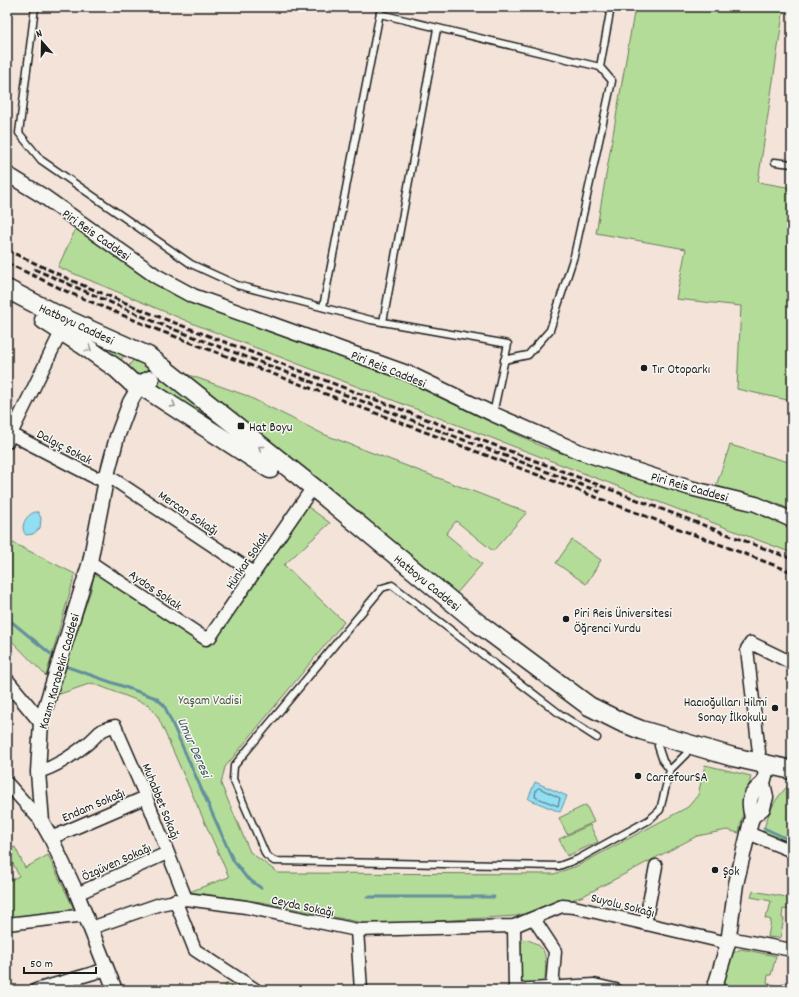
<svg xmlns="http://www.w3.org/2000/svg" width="799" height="997" viewBox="0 0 799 997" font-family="Dekko,sans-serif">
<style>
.green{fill:#b4dc99;stroke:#687c5a}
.water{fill:#92def3;stroke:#63909d}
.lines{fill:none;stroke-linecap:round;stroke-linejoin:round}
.shore{stroke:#4b6a72;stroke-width:1}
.stream{stroke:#63909d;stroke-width:3}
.service-casing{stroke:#1c1c1c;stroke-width:9}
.minor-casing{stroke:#1c1c1c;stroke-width:15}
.tertiary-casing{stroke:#1c1c1c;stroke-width:17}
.primary-casing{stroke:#1c1c1c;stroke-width:21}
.service{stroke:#f6f6f2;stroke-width:6}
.minor{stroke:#f6f6f2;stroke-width:12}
.tertiary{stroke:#f6f6f2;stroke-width:14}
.primary{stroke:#f6f6f2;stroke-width:18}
.rail{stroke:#1c1c1c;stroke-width:3;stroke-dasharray:6 3;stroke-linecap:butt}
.oneway{stroke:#949492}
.poi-dot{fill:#1c1c1c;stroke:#f6f6f2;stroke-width:1.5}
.labels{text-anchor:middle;stroke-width:3;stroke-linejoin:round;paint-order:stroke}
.street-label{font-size:13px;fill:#1c1c1c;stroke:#f6f6f2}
.poi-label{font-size:13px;fill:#1c1c1c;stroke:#f6f6f2;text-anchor:start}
.park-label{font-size:13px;fill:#4a5642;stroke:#f6f6f2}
.water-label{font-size:14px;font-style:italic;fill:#3f565c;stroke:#f6f6f2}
</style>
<rect width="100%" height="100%" fill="#f3e3d9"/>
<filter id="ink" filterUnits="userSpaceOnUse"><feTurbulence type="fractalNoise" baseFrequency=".025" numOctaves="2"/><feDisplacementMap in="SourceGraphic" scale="8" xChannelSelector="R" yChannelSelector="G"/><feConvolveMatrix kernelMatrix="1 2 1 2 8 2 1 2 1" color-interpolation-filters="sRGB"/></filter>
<g filter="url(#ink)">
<g class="green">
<polygon points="635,7 784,7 758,182 792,188 792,401 737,389 741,306 676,299 686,249 596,233"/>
<polygon points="77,226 159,285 378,368 543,447 641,480 756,511 792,526 792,553 199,326 58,267"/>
<polygon points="66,327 124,355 120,362"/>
<polygon points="138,359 149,368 149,373 139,379 128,368 133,360"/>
<polygon points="175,370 245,395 323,434 527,512 493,551 456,521 446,534 482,564 456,594"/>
<polygon points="159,372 241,441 165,393 153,382"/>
<polygon points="730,445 792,463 792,510 773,502 716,486"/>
<polygon points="307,506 330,523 284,565 344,622 225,767 221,784 250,852 278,873 554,874 577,866 688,807 698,795 705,765 751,776 739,833 727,830 697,836 581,897 516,916 373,925 261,902 189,892 229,877 158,717 149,705 92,683 54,696 91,590 95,571 206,644"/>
<polygon points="7,540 75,574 46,676 7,636"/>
<polygon points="572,540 601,560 586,584 556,563"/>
<path d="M792 783V846L763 834C766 816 777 793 792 783Z"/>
<polygon points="586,805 594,822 567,834 559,818"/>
<polygon points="590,825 598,842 567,856 559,839"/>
<polygon points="15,847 25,868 48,855 73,907 70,912 7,919 7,882 19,876 7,851"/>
<polygon points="753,891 792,898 792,910 783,909 782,918 784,919 780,938 768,937 771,920 765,918 766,914 768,914 771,901 751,897"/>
<path d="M525 939C551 947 545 958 545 983L521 982 520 944Z"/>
<polygon points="741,949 776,956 771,975 768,975 767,983 782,987 783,983 790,984 792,990 722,990 731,954"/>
<polygon points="227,983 239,990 223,990"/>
</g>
<g class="water">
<polygon points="7,394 12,397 13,402 7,413"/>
<path d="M35 512H38L41 518 40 528 33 534 26 535C19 527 26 515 35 512Z"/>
<polygon points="535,782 567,796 560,812 528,799"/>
</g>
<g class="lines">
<polygon class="shore" points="539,788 560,798 558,806 535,797 536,790"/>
<g class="stream">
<polyline points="7,618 52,655"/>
<polyline points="65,666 156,698 164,705 233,860 246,877 261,888"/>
<polyline points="764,828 792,841"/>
<polyline points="367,897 494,897"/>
</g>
<g class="service-casing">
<g id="service">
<polyline points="35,7 19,133 41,160 191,264 237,285 371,320 508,344 493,414"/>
<polyline points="380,14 600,67"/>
<polyline points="775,162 792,164"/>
<polyline points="323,307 381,7"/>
<polyline points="383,322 437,29"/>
<polyline points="504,360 528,355 550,330 574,256 612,81 600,67 611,7"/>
<polyline points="597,738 560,714 392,585 382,588 234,766 233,779 266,855 274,861 559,866 578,859 649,820 660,810 670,770 686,754"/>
<polyline points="658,746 663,761 670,770"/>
</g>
</g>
<g class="minor-casing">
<g id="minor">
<polyline points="11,434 96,478 107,475 254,573"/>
<polyline points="7,442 62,330"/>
<polyline points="90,562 206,639 210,637 313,487"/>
<polyline points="756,762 759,752 747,649 751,643 792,663"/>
<path d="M38 772C58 766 71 756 87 744 100 734 97 730 115 726L146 797 186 899"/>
<polyline points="7,783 42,822"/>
<polyline points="748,833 792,851"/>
<polyline points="51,838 146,797"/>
<polyline points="77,894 167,853"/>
<polyline points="175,900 195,950 256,990"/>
<polyline points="534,919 555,951 552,988"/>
<polyline points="7,924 86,915"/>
<polyline points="645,924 656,866"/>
<polyline points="514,926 515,990 594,985 616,990"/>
<polyline points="91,928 160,904 186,899 246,907 357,930 514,926 562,906 574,907 728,943"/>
<polyline points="357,930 361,990"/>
<polyline points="729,938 792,950"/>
<polyline points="36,990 107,969"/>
</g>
</g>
<g class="tertiary-casing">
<g id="tertiary">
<polyline points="7,174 43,196 156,276 193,296 410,374 493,414 580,452 690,488 756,504 792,520"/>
<polyline points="7,681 41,722"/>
<path d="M752 817C747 800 750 793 763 783"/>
<polyline points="115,990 77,894 51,838 42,822 38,772 41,722 90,562 107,475 117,437 130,402 140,385"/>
<polyline points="714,990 728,943 736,884 752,817 763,808 766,797 763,783 768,765"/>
</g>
</g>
<g class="primary-casing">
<g id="primary">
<polyline points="7,289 57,315 148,356 313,487 479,624 589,706 621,722 641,730 733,757 792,770"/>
<polyline points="44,320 83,345 117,369 132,383 140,385 150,380"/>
<polyline points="140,385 270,469"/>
</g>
</g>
<use href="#service" class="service"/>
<use href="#minor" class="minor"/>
<use href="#tertiary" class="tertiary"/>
<use href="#primary" class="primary"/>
<g class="rail">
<polyline points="7,250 75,282 162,318 792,559"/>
<polyline points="7,263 70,293 158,330 792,572"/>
<polyline points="34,269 160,324 600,492"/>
</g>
</g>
<defs><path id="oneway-chevron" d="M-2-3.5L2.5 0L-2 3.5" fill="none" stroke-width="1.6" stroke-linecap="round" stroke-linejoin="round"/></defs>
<g class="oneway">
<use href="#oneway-chevron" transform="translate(89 349) rotate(36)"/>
<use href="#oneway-chevron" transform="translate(173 405) rotate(32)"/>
<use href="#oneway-chevron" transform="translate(261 448) rotate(-142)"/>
</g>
</g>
<g class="poi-dot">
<circle cx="644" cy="368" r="4"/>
<rect x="237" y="422" width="8" height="8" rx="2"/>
<circle cx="566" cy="619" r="4"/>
<circle cx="775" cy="708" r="4"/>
<circle cx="638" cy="776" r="4"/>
<circle cx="715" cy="870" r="4"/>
</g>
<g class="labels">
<g class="street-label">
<text transform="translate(97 234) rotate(35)" y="5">Piri Reis Caddesi</text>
<text transform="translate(77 323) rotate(25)" y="5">Hatboyu Caddesi</text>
<text transform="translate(389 368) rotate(22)" y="5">Piri Reis Caddesi</text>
<text transform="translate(65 446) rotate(28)" y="5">Dalgıç Sokak</text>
<text transform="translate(690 486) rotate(16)" y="5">Piri Reis Caddesi</text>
<text transform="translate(189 512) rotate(34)" y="5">Mercan Sokağı</text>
<text transform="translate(246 560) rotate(-56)" y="5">Hünkar Sokak</text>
<text transform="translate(428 582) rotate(39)" y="5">Hatboyu Caddesi</text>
<text transform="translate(156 589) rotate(34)" y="5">Aydos Sokak</text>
<text transform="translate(58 671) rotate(-74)" y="5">Kazım Karabekir Caddesi</text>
<text transform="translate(162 801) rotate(68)" y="5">Muhabbet Sokağı</text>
<text transform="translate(93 804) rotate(-23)" y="5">Endam Sokağı</text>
<text transform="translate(116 861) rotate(-24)" y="5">Özgüven Sokağı</text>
<text transform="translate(623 904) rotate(14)" y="5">Suyolu Sokağı</text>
<text transform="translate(303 905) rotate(12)" y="5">Ceyda Sokağı</text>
</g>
<g class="poi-label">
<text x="652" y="373">Tır Otoparkı</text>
<text x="249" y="431">Hat Boyu</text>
<text x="574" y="617">Piri Reis Üniversitesi<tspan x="574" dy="15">Öğrenci Yurdu</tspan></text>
<text x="767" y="706" text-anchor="end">Hacıoğulları Hilmi<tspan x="767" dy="15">Sonay İlkokulu</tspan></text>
<text x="646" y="781">CarrefourSA</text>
<text x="723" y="875">Şok</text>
</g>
<g class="park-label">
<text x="210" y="704">Yaşam Vadisi</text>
</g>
<g class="water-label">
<text transform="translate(195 747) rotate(66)" y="5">Umur Deresi</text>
</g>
</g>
<rect width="799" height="997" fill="none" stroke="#f6f6f2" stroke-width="24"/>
<rect x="12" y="12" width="775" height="973" fill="none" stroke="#1c1c1c" stroke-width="1.5" filter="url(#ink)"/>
<g transform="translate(42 42) rotate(340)" stroke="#f6f6f2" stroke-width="3" paint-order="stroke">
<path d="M0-3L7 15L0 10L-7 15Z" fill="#1c1c1c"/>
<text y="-6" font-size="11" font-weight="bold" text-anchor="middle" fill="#1c1c1c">N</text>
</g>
<path d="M24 967v6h72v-6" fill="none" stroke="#1c1c1c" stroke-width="2"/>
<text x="30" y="967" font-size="12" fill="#1c1c1c" stroke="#f6f6f2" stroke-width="3" paint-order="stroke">50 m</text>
</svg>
